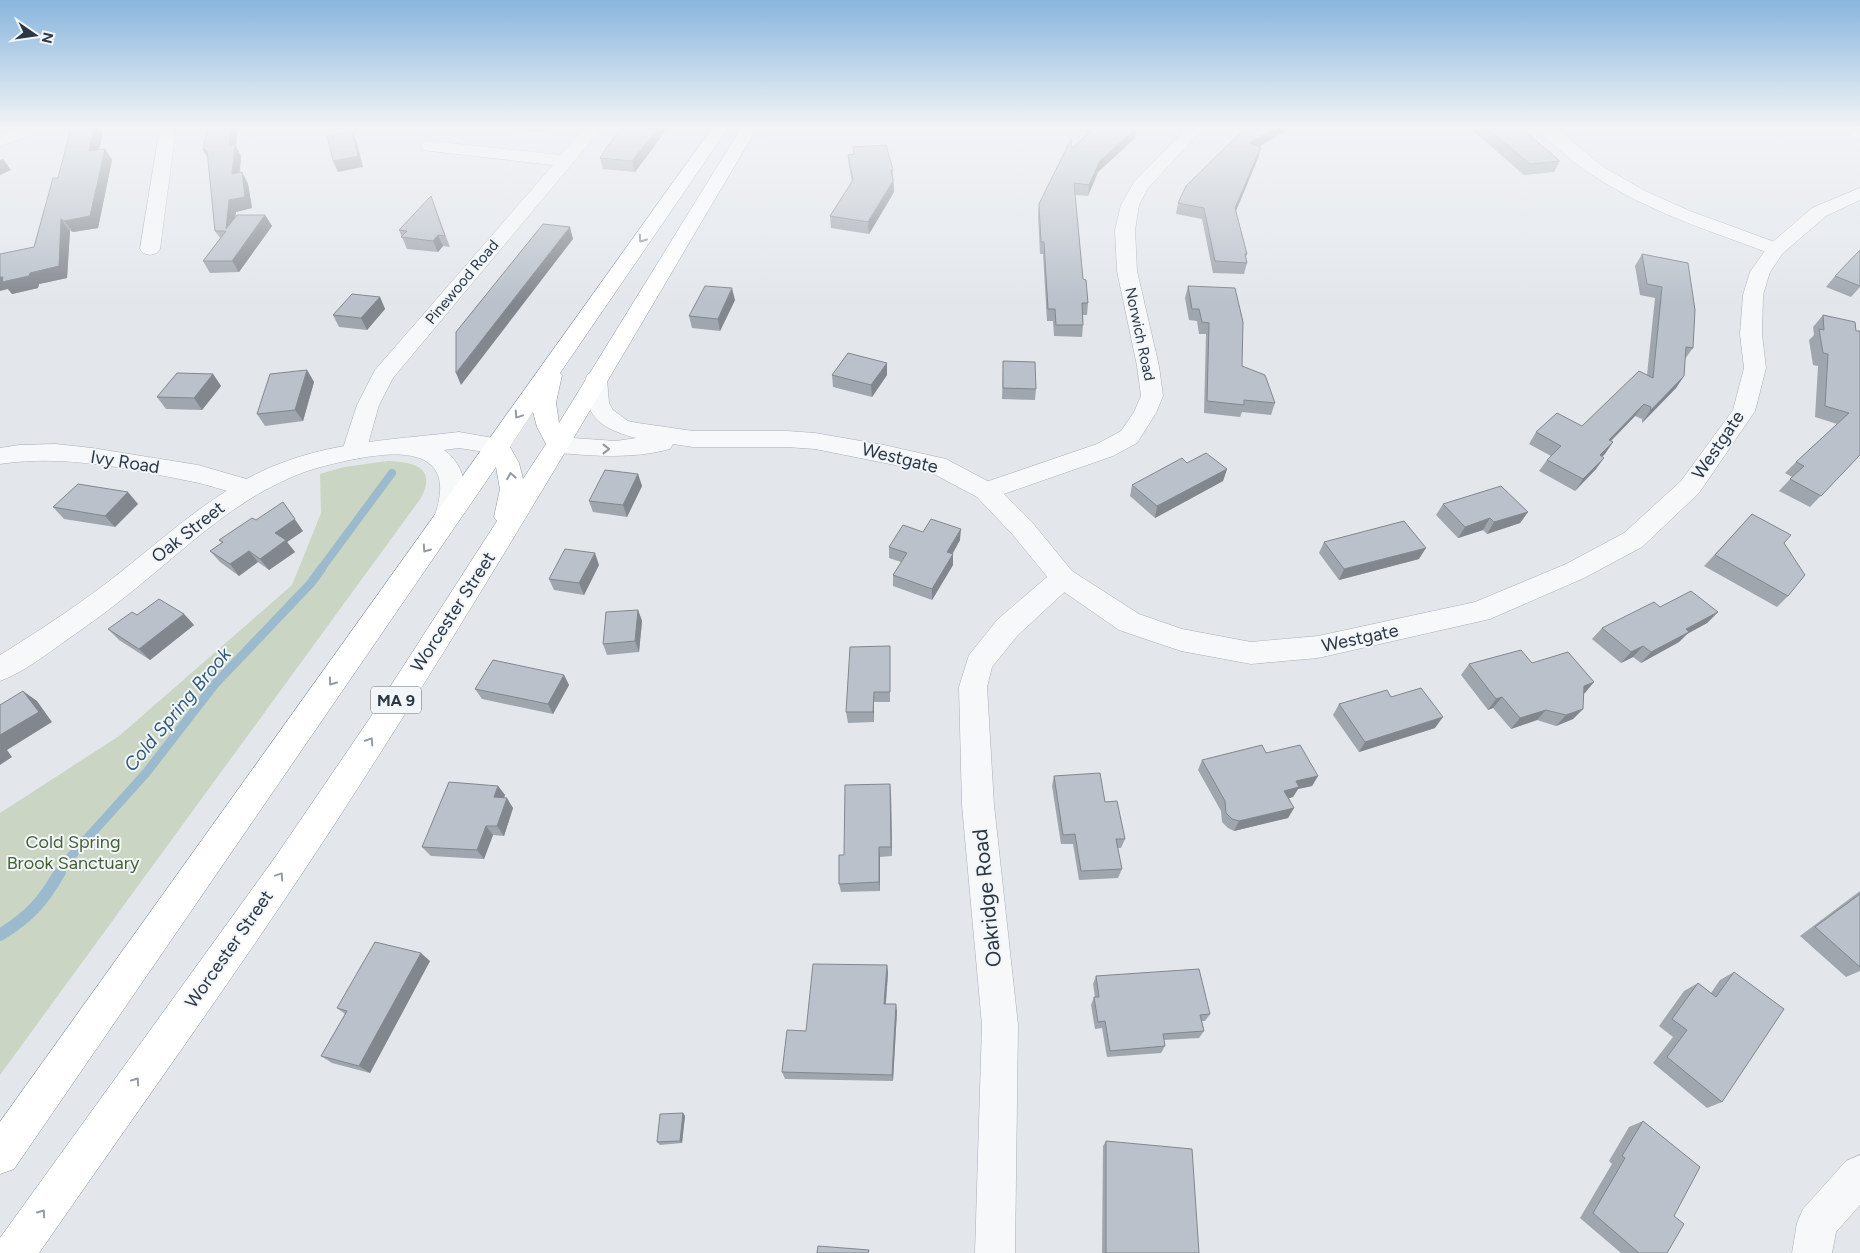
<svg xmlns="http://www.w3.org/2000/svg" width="1860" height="1253" viewBox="0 0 1860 1253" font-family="Figtree,sans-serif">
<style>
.green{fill:#cad6c3}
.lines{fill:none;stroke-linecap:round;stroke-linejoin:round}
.stream-far2{stroke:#9cbacd;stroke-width:8}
.stream-far1{stroke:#9cbacd;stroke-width:9}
.stream{stroke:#9cbacd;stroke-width:12}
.minor-casing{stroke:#a8afb7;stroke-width:1}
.tertiary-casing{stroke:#a8afb7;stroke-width:1}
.trunk-casing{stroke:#8997a3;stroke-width:1}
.minor{fill:#f6f8f9;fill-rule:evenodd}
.tertiary{fill:#f6f8f9;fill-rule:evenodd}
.trunk{fill:#fff;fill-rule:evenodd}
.wall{fill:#a0a6ae}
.shaded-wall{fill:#82878d}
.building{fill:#bac1ca;stroke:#82878d}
.oneway{stroke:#949ba2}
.oneway2{stroke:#90989f}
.labels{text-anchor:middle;stroke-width:4;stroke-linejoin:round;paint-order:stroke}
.far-street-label{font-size:15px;fill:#2a3745;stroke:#f3f6f9}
.shield{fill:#f3f6f9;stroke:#66707b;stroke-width:1}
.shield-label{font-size:16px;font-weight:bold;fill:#2a3745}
.street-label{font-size:18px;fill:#2a3745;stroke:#f3f6f9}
.park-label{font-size:18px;fill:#446136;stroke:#f3f6f9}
.water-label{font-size:19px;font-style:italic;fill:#315b7b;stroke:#f3f6f9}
.near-street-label{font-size:21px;fill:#2a3745;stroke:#f3f6f9}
</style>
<rect width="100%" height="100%" fill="#e3e7ec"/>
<path class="green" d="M388 461C414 462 437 467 421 498L0 1075V813L119 736 292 585 321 513 320 474 344 467Z"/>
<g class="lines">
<polyline class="stream-far2" points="321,569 392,473"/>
<polyline class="stream-far1" points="59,874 65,863 146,773 215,684 311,583 322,568"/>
<path class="stream" d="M0 935C30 916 42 903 60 872"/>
<g class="minor-casing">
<g id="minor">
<polygon points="18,128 41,128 39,132 0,146 0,135"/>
<polygon points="160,128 176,128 160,249 157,253 150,255 143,253 140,249"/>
<polygon points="585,128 602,128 393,378 379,405 366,451 362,457 354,459 346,457 342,451 357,405 375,370 553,165 430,151 424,150 421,146 424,142 430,141 561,155"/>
<polygon points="1187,128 1204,128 1148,188 1139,205 1135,230 1137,271 1159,366 1163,396 1156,413 1137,443 1113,456 995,497 986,500 977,497 974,491 977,485 1097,444 1121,431 1134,412 1141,396 1137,366 1117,271 1115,230 1121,205 1134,182"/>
<path d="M1538 128H1556L1602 166 1645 191 1690 211 1783 245 1786 249 1783 253 1776 255 1769 253C1697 226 1621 203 1562 152 1554 144 1543 137 1538 128Z"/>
<polygon points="1843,128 1860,128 1860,139 1854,138"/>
<path d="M56 444 92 448 198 465 257 482 260 488 257 494C242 498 211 485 194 482 130 469 65 454 0 464V448L19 445Z"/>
<polygon points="1063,568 1072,571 1076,578 1072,585 1018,635 992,667 987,687 994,805 1018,1025 1015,1253 975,1253 982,1025 962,805 959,687 969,655 998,619 1054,571"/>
<polygon points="1860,1155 1860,1205 1836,1232 1832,1253 1792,1253 1797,1223 1803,1209 1846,1161"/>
</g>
</g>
<g class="tertiary-casing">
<g id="tertiary">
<path d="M1860 188V200L1826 216 1783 253 1770 272 1763 295 1762 334 1766 368 1755 411 1699 493 1642 547 1584 578 1490 619 1318 658 1251 664 1181 651 1119 630 1054 585 1013 535 977 497 930 472 815 449 787 447H693L673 444 670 449C633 459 596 456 558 453L550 451 546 445 550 439 558 437 616 441 636 438C610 431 588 422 586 393 585 385 584 380 588 374L596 372 604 374 607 379 609 403 613 410 628 421 638 423 693 431H787L815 433 884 445 946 459 995 485 1031 521 1072 571 1139 614 1182 629 1251 642 1318 636 1475 602 1566 564 1624 533 1681 481 1733 410 1744 368 1740 334 1743 295 1750 272 1769 245 1812 208Z"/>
<path d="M459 432 505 440 509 446 505 452 497 454 459 448 444 450C469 468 470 501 455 526L446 529 437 526 433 520C441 499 447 472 424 460 406 451 379 455 360 458 340 462 321 466 302 473 240 496 190 544 140 585 117 604 93 622 68 639 47 654 24 672 0 681V655C42 629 83 602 122 571 172 531 223 484 284 462 341 441 400 439 459 432Z"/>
</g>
</g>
<g class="trunk-casing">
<path id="trunk" d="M712 128H728L560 373 562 375 556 403 559 423 741 128H757C619 361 484 594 336 822 241 968 138 1110 39 1253H0V1238L276 856 370 718 497 521 494 517 500 489 496 467 14 1169 0 1174V1122ZM533 412 537 427 546 444 523 479 519 463 510 447Z"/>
</g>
<use href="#minor" class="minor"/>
<use href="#tertiary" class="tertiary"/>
<use href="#trunk" class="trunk"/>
</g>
<g class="wall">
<polygon points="238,128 236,146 241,156 240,173 242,172 248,184 252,208 236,212 235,217 265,215 272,226 239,272 210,273 203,261 220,238 215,231 208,158 203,150"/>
<polygon points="503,128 547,128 543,132"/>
<polygon points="668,128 635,172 603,169 600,158"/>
<polygon points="1085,128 1137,128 1135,138 1098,172 1088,196 1075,195 1083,279 1088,303 1087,315 1083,315 1083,325 1082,337 1054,336 1053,321 1047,321 1043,254 1040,254 1038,215 1039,204 1072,148 1088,133 1085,132"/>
<polygon points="1291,128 1260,146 1258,158 1236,211 1247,254 1246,257 1247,263 1244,274 1213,273 1202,219 1176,214 1178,203 1186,186"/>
<polygon points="1470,128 1521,128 1560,161 1554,172 1524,175"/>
<polygon points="103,133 99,150 105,149 112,160 98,228 73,232 70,231 67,278 39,284 38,288 12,294 8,289 34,247 58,178"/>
<polygon points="853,147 893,170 894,192 869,234 831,228 830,216 852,182 849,166 848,155 853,154"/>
<polygon points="435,208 450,247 443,246 438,252 407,249 399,230"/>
<polygon points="1860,250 1860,287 1851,297 1826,287 1835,276"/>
<polygon points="1642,254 1688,263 1693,348 1685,359 1684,376 1676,388 1642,423 1642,419 1635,416 1611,441 1613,442 1602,456 1596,469 1575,491 1539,471 1547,460 1551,456 1529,444 1536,432 1582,426 1647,375 1655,298 1640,295 1635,266"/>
<polygon points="1188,286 1242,366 1275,403 1271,415 1242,412 1240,417 1204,413 1206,334 1199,334 1197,321 1189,320 1185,298"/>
<polygon points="380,297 385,309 367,330 339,327 333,315"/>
<polygon points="735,300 720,331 692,328 689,316"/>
<polygon points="1823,315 1860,455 1810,507 1779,491 1792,477 1785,473 1796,462 1837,424 1815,417 1818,366 1813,365 1809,340 1814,335 1813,327"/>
<polygon points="1003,361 1036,389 1035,400 1002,399"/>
<polygon points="307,370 314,382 303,421 265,426 257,414"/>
<polygon points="213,374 221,386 202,410 166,409 157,397"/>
<polygon points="832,375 887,375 872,397 833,387"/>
<polygon points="1227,469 1223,481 1155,518 1130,496 1132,485"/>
<polygon points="638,474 642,486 627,517 593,512 589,501"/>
<polygon points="138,504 115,527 64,519 53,507"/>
<polygon points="1443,504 1528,512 1520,523 1487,534 1483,530 1458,538 1436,515"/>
<polygon points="1752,514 1784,543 1788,596 1777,607 1704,566"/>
<polygon points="256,520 303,531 287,542 295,552 269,570 258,562 239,576 220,562 210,551 222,543 219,540"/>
<polygon points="923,532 960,540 953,553 953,565 932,600 893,586 893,575 901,562 889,558 889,547"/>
<polygon points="1324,542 1419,559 1339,580 1319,553"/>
<polygon points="599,565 584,595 554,590 549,579"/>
<polygon points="1660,607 1718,612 1707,623 1687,634 1679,642 1641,663 1633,657 1621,663 1592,639 1602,628"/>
<polygon points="638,610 642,621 639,652 607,655 603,644"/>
<polygon points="184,614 194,625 150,660 119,640 108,629 137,615"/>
<polygon points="890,646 890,702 874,702 874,722 848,723 846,712"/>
<polygon points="1532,663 1585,693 1583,693 1583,709 1573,719 1556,726 1537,720 1511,729 1493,708 1488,710 1461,675 1469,664"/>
<polygon points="564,675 569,685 553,714 482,699 475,689"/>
<polygon points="1339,704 1435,728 1359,752 1333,715"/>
<polygon points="1266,753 1318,776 1312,786 1298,789 1293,797 1289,798 1294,808 1288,818 1234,831 1228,828 1222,822 1221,811 1198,770 1202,760"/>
<polygon points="1054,776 1105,802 1125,839 1121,848 1117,848 1122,869 1118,878 1079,880 1073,844 1061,844 1052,786"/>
<polygon points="498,786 505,795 504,798 513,808 504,836 493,835 484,859 431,856 422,847"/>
<polygon points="891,793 892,856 880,857 880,891 841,892 839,884 844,855"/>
<polygon points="1860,891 1860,971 1846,977 1800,936"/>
<polygon points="430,961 370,1073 332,1063 321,1056 345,1014 337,1008"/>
<polygon points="887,965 888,973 886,1004 897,1011 893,1081 785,1079 782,1072 806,1031"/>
<polygon points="1734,972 1722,1102 1707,1108 1653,1063 1673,1037 1659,1026 1684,991 1698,983 1711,993 1720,980"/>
<polygon points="1096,976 1210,1014 1205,1021 1202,1021 1204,1031 1199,1038 1164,1040 1165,1046 1161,1053 1107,1057 1102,1028 1095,1029 1091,1005 1094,997 1095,997 1093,984"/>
<polygon points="683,1113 685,1116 682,1143 660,1145 657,1142"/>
<polygon points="1643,1121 1674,1216 1667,1253 1621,1253 1580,1218 1612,1164 1609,1161 1629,1127"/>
<polygon points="1106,1141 1199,1253 1102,1253 1103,1146"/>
</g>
<g class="shaded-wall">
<polygon points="94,128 100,128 103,133 96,162 89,151"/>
<polygon points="231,128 238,128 236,146 241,156 238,186 232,174 229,146"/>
<polygon points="542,128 547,128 543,132"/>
<polygon points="658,128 668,128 635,172 632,161"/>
<polygon points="1136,128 1135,138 1098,172 1088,196 1089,185 1100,161"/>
<polygon points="1275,128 1291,128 1246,154 1249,143"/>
<polygon points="352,131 357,142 363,167 338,172 333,161"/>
<polygon points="1261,147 1258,158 1232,220 1235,208"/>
<polygon points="105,149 112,160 98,228 73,232 64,221"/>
<polygon points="203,150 207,150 210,161"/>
<polygon points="3,159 11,170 0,175 0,160"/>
<polygon points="242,172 248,184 252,208 236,212 233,241 226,229 229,200"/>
<polygon points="893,181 894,192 869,234 868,222"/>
<polygon points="265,215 272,226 239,272 232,261"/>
<polygon points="61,219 70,231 67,278 39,284 38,288 12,294 8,289 0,291 0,277 30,273"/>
<polygon points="570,227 573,239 461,385 456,373"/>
<polygon points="438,235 443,246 438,252 433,241"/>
<polygon points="732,288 735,300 720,331 718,319"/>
<polygon points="380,297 385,309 367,330 361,318"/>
<polygon points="887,363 887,375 872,397 871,385"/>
<polygon points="307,370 314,382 303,421 295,410"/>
<polygon points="213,374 221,386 202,410 194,398"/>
<polygon points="1684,376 1676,388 1642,423 1650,411"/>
<polygon points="1644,404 1635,416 1601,451 1609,440"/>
<polygon points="1613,442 1605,454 1592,467 1600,455"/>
<polygon points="1604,458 1596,469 1575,491 1583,479"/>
<polygon points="1227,469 1223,481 1155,518 1157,506"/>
<polygon points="638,474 642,486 627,517 623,505"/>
<polygon points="128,492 138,504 115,527 105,516"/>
<polygon points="283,502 303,531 287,542 295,552 269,570 260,559 275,533"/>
<polygon points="1528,512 1520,523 1487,534 1494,522"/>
<polygon points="1490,518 1483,530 1458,538 1465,527"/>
<polygon points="961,529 960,540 947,563 947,552"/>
<polygon points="1426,548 1419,559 1339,580 1344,569"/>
<polygon points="249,551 258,562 239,576 230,564"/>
<polygon points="595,553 599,565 584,595 579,583"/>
<polygon points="953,554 953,565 932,600 932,589"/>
<polygon points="638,610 642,621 639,652 635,641"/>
<polygon points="1718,612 1707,623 1687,634 1679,642 1641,663 1651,652 1686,629"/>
<polygon points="184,614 194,625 150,660 139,649"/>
<polygon points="1643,646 1633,657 1621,663 1631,652"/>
<polygon points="564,675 569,685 553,714 548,704"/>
<polygon points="1594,682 1585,693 1574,696 1584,686"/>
<polygon points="23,691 37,701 52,722 7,750 12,757 0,765 0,735"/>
<polygon points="874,692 874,722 873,712"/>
<polygon points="1502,697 1493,708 1488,710 1496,699"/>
<polygon points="1583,709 1573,719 1556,726 1566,715"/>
<polygon points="1546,710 1537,720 1511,729 1520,718"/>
<polygon points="1443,717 1435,728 1359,752 1365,742"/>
<polygon points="1318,776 1312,786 1298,789 1293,797 1279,801 1284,791 1296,781"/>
<polygon points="890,784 891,793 892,856 891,847"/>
<polygon points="498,786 505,795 501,807 494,797"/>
<polygon points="507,798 513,808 504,836 497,826"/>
<polygon points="1294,808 1288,818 1234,831 1239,821"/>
<polygon points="486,826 493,835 484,859 477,850"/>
<polygon points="879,847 880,857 880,891 879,882"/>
<polygon points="421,953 430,961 370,1073 359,1066"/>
<polygon points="887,965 888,973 885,1011 884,1004"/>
<polygon points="896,1004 897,1011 893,1081 892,1075"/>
<polygon points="683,1113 685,1116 682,1143 680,1141"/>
</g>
<g class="building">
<polygon points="71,128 94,128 89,151 105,149 90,216 64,221 61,219 59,266 30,273 29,276 2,282 3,277 0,277 0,254 34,247 53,178 58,178"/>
<polygon points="207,128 231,128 229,146 235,145 232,174 242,172 245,197 229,200 226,229 237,215 265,215 232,261 203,261 226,231 215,231 207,150 203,150"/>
<polygon points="622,128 658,128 632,161 600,158 606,148"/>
<polygon points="1095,128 1136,128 1100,161 1089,185 1074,183 1083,279 1086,280 1088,303 1082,303 1083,325 1056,325 1055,309 1048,309 1044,242 1041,242 1039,204 1071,139 1072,148"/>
<polygon points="1245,128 1275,128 1249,143 1261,147 1235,208 1247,254 1245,254 1247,263 1215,261 1204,208 1178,203 1186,186"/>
<polygon points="1487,128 1521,128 1560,161 1530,164"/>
<polygon points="352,131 358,156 333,161 327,136"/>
<polygon points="886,145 893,170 891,170 893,181 868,222 830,216 853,180 848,155 854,154 853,147"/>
<polygon points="431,196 445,236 438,235 433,241 401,237 407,231 399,230"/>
<polygon points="543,224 570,227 456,373 456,332"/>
<polygon points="1860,250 1860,286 1835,276"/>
<polygon points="1642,254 1688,263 1695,310 1693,348 1686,347 1684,376 1650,411 1651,407 1644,404 1609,440 1613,442 1600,455 1604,458 1583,479 1547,460 1561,446 1536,432 1557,413 1582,426 1639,371 1653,378 1662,287 1647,284"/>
<polygon points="705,286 732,288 718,319 689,316"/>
<polygon points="1188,286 1235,288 1243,322 1242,366 1265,375 1275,403 1244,400 1244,405 1207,401 1209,323 1202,322 1199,309 1192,309"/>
<polygon points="352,294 380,297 361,318 333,315"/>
<polygon points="1823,315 1855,322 1856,331 1860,331 1860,455 1821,496 1790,479 1804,466 1796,462 1849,413 1825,406 1828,354 1823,353 1819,329 1824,330"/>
<polygon points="848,353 887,363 871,385 832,375"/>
<polygon points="1003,361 1035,362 1036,389 1003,388"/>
<polygon points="307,370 295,410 257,414 270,374"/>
<polygon points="177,373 213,374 194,398 157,397"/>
<polygon points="1206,453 1227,469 1157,506 1132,485 1182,458 1187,463"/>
<polygon points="605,470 638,474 623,505 589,501"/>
<polygon points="78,484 128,492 105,516 53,507"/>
<polygon points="1501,486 1528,512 1494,522 1490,518 1465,527 1443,504"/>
<polygon points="283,502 295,519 275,533 286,540 260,559 249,551 230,564 210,551 223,542 219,540 252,518 256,520"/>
<polygon points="1752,514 1791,535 1784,543 1805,575 1788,596 1715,555"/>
<polygon points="931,519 961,529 947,552 953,554 932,589 893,575 907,553 889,547 903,525 923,532"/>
<polygon points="1404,521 1426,548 1344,569 1324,542"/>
<polygon points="565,549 595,553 579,583 549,579"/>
<polygon points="1691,591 1718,612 1686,629 1689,632 1651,652 1643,646 1631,652 1602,628 1654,602 1660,607"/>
<polygon points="159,599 184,614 139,649 108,629 132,612 137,615"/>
<polygon points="638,610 635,641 603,644 606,612"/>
<polygon points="890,646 890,692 874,692 873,712 846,712 850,647"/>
<polygon points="1521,650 1532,663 1568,652 1594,682 1584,686 1583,709 1566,715 1546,710 1520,718 1502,697 1496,699 1469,664"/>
<polygon points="493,660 564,675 548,704 475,689"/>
<polygon points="1421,688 1443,717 1365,742 1339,704 1387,690 1391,697"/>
<polygon points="23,691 39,712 0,735 0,705"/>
<polygon points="1262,745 1266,753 1300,745 1318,776 1296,781 1299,787 1284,791 1294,808 1239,821 1232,819 1226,813 1225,801 1202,760"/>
<polygon points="1100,773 1105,802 1117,801 1125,839 1116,839 1122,869 1081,871 1075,834 1063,835 1054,776"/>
<polygon points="449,782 498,786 494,797 507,798 497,826 486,826 477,850 422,847"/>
<polygon points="890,784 891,847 879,847 879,882 839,884 839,855 844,855 845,785"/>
<polygon points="1860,894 1860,967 1815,927"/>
<polygon points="375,942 421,953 359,1066 321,1056 347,1011 337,1008"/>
<polygon points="813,964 887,965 884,1004 896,1004 892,1075 782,1072 787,1030 806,1031"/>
<polygon points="1199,969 1210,1014 1200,1015 1204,1031 1163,1034 1165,1046 1110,1051 1105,1021 1098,1022 1094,997 1099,997 1096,976"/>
<polygon points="1734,972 1784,1009 1722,1102 1667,1057 1687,1030 1672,1019 1698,983 1716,997"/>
<polygon points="683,1113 680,1141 657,1142 660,1114"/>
<polygon points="1643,1121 1700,1167 1674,1216 1684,1224 1667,1253 1639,1253 1593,1213 1625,1158 1622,1156"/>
<polygon points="1106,1141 1192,1149 1199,1253 1106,1253"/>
<polygon points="818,1246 869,1250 868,1253 817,1253"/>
</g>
<defs><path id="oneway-chevron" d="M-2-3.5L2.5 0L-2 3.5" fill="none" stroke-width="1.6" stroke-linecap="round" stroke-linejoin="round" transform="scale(1.25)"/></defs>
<g class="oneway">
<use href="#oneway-chevron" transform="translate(642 239) rotate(125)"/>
<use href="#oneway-chevron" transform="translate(518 415) rotate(124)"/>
<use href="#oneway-chevron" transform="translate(511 476) rotate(-100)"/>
<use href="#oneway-chevron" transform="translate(426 549) rotate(125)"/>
<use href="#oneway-chevron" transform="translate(332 682) rotate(125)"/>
<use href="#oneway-chevron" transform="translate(370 741) rotate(-57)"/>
<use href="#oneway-chevron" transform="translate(280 876) rotate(-56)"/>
<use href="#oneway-chevron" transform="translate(136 1081) rotate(-55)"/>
<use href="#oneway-chevron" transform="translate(42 1213) rotate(-55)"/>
</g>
<use class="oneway2" href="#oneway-chevron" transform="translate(606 449)"/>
<linearGradient id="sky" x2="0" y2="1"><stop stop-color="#89b6dd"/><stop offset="0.42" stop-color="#f2f4f6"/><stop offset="1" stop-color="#f2f4f6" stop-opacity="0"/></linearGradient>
<rect width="1860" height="303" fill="url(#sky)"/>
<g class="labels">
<g class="far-street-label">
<text transform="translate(462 282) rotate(-50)" y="5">Pinewood Road</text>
<text transform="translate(1140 334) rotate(78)" y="5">Norwich Road</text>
</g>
<rect class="shield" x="371" y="686.5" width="50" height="27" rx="4"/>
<g class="shield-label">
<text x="396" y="706">MA 9</text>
</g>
<g class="street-label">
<text transform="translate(1718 445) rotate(-56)" y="6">Westgate</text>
<text transform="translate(900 458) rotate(14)" y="6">Westgate</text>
<text transform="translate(125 462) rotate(9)" y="6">Ivy Road</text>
<text transform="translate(188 532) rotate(-38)" y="6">Oak Street</text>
<text transform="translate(453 612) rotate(-57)" y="6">Worcester Street</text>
<text transform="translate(1360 638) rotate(-12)" y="6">Westgate</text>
<text transform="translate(229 949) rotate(-55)" y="6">Worcester Street</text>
</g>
<g class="park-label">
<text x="73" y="848">Cold Spring<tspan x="73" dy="21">Brook Sanctuary</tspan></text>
</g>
<g class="water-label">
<text transform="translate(177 709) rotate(-50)" y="7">Cold Spring Brook</text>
</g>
<g class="near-street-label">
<text transform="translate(987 898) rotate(-96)" y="7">Oakridge Road</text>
</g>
</g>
<g transform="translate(35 35) rotate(103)" stroke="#f3f6f9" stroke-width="4" paint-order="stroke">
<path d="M0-4L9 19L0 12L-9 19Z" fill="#2a3745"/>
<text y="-8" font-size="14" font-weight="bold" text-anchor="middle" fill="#2a3745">N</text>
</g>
</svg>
